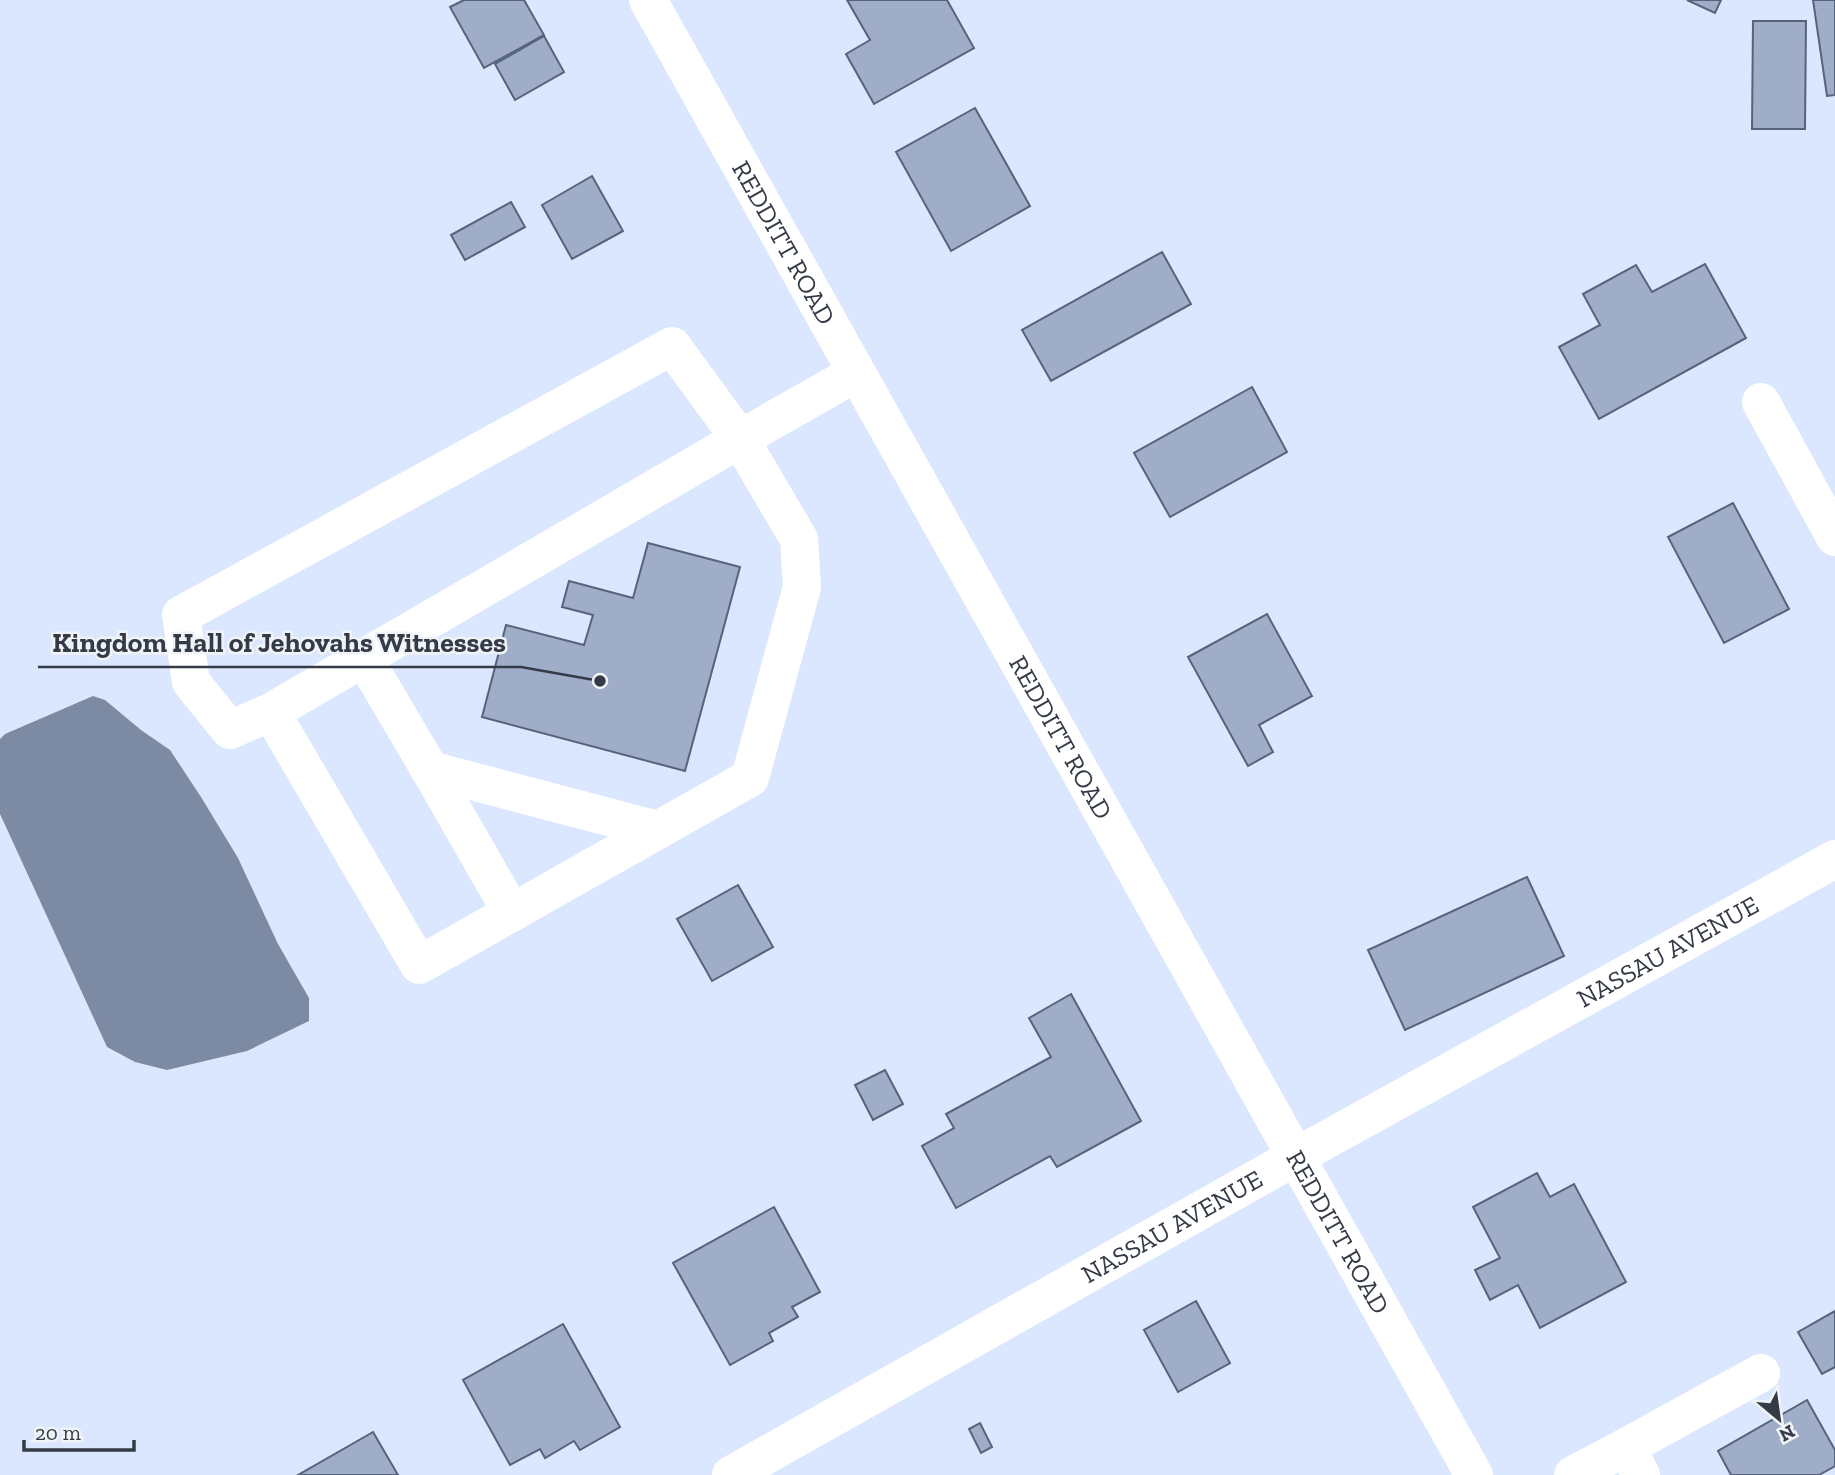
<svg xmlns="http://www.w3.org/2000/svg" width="1835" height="1475" viewBox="0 0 1835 1475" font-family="'Zilla Slab',serif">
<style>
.water{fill:#7d8aa4}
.building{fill:#9fadc9;stroke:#56637c;stroke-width:2}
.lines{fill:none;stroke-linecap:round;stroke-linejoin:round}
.minor{stroke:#fff;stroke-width:38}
.labels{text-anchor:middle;stroke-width:5;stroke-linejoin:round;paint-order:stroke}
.street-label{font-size:26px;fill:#353b46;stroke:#f0f4f9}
.leader{fill:none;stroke:#353b46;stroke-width:2.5}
.callout-dot{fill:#353b46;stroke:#f0f4f9;stroke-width:2.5}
.callout-label{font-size:28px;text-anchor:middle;font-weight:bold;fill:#353b46;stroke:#f0f4f9;stroke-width:5;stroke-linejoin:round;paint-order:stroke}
</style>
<rect width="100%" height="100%" fill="#dbe7fe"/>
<polygon class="water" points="93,696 105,700 141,730 170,750 201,797 238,858 278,944 309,998 309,1021 247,1051 167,1070 135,1062 107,1047 0,814 0,739 5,734"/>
<g class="building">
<polygon points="464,0 524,0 544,35 484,68 450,7"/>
<polygon points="847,0 947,0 974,48 874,104 846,54 870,40"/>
<polygon points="1687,0 1721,0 1715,13"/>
<polygon points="1813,0 1835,0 1835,95 1827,96"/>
<polygon points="1753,21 1806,21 1805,129 1752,129"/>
<polygon points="544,36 564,72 515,100 495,64"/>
<polygon points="975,108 1030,206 951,251 896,152"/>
<polygon points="592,176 623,231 572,259 542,205"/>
<polygon points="511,202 525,227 465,260 451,235"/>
<polygon points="1162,252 1191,304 1051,381 1022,330"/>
<polygon points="1705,264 1746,338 1599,419 1559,347 1600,325 1583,294 1636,265 1652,292"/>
<polygon points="1252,387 1287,452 1170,517 1134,453"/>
<polygon points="1733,503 1789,609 1724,643 1668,537"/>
<polygon points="648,543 740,567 685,771 482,717 506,625 584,645 593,615 562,607 569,581 633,598"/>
<polygon points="1267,614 1312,696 1259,725 1273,752 1248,766 1188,657"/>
<polygon points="1527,877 1564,956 1405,1030 1368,950"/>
<polygon points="738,885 773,947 712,981 677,919"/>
<polygon points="1071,994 1141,1121 1057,1167 1050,1156 956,1208 922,1146 954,1128 946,1114 1051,1057 1029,1018"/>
<polygon points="885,1070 903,1104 873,1120 855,1085"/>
<polygon points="1537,1173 1550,1197 1574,1184 1626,1282 1540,1328 1518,1285 1490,1300 1475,1270 1500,1258 1473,1207"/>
<polygon points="774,1207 820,1292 792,1307 798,1317 769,1333 773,1341 730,1365 673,1263"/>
<polygon points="1196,1301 1230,1363 1178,1392 1144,1330"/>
<polygon points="1835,1311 1835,1367 1822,1374 1798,1332"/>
<polygon points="563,1324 620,1427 580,1450 574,1441 545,1458 540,1449 510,1465 463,1380"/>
<polygon points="1807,1400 1835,1450 1835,1466 1819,1475 1731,1475 1718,1451"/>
<polygon points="980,1423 992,1447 981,1453 969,1429"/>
<polygon points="373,1432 398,1475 298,1475"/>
</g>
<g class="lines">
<g class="minor">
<path id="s1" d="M648 0 1474 1475"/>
<polyline points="1761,402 1835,537"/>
<polyline points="364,658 430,770 658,830"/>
<polyline points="271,712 740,439 799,539 802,587 750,778 419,965 271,712 230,730 191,682 181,615 672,346 740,439 856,373"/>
<polyline points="430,770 512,913"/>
<polyline points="1626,1447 1761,1373"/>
<path id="s2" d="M731 1475 1295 1157 1835 859"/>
<polyline points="1573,1475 1626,1447 1641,1475"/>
</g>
</g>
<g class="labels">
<g class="street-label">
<text dy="9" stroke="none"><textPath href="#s1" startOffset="278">REDDITT ROAD</textPath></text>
<text dy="9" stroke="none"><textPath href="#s1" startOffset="845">REDDITT ROAD</textPath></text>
<text dy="9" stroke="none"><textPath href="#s2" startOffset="1073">NASSAU AVENUE</textPath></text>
<text dy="9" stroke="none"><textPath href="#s2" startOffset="506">NASSAU AVENUE</textPath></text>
<text dy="9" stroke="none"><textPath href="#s1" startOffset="1412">REDDITT ROAD</textPath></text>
</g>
</g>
<path class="leader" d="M600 681L521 667H38"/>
<circle class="callout-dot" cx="600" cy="681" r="7"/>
<g class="callout-label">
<text x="279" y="652">Kingdom Hall of Jehovahs Witnesses</text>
</g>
<g transform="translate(1779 1419) rotate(151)" stroke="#f0f4f9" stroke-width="5" paint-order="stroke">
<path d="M0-5L12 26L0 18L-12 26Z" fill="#353b46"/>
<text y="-10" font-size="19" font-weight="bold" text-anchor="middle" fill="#353b46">N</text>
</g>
<path d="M24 1440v10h110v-10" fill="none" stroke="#353b46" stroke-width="3.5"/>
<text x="35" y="1440" font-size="21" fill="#353b46" stroke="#f0f4f9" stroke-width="5" paint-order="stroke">20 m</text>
</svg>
